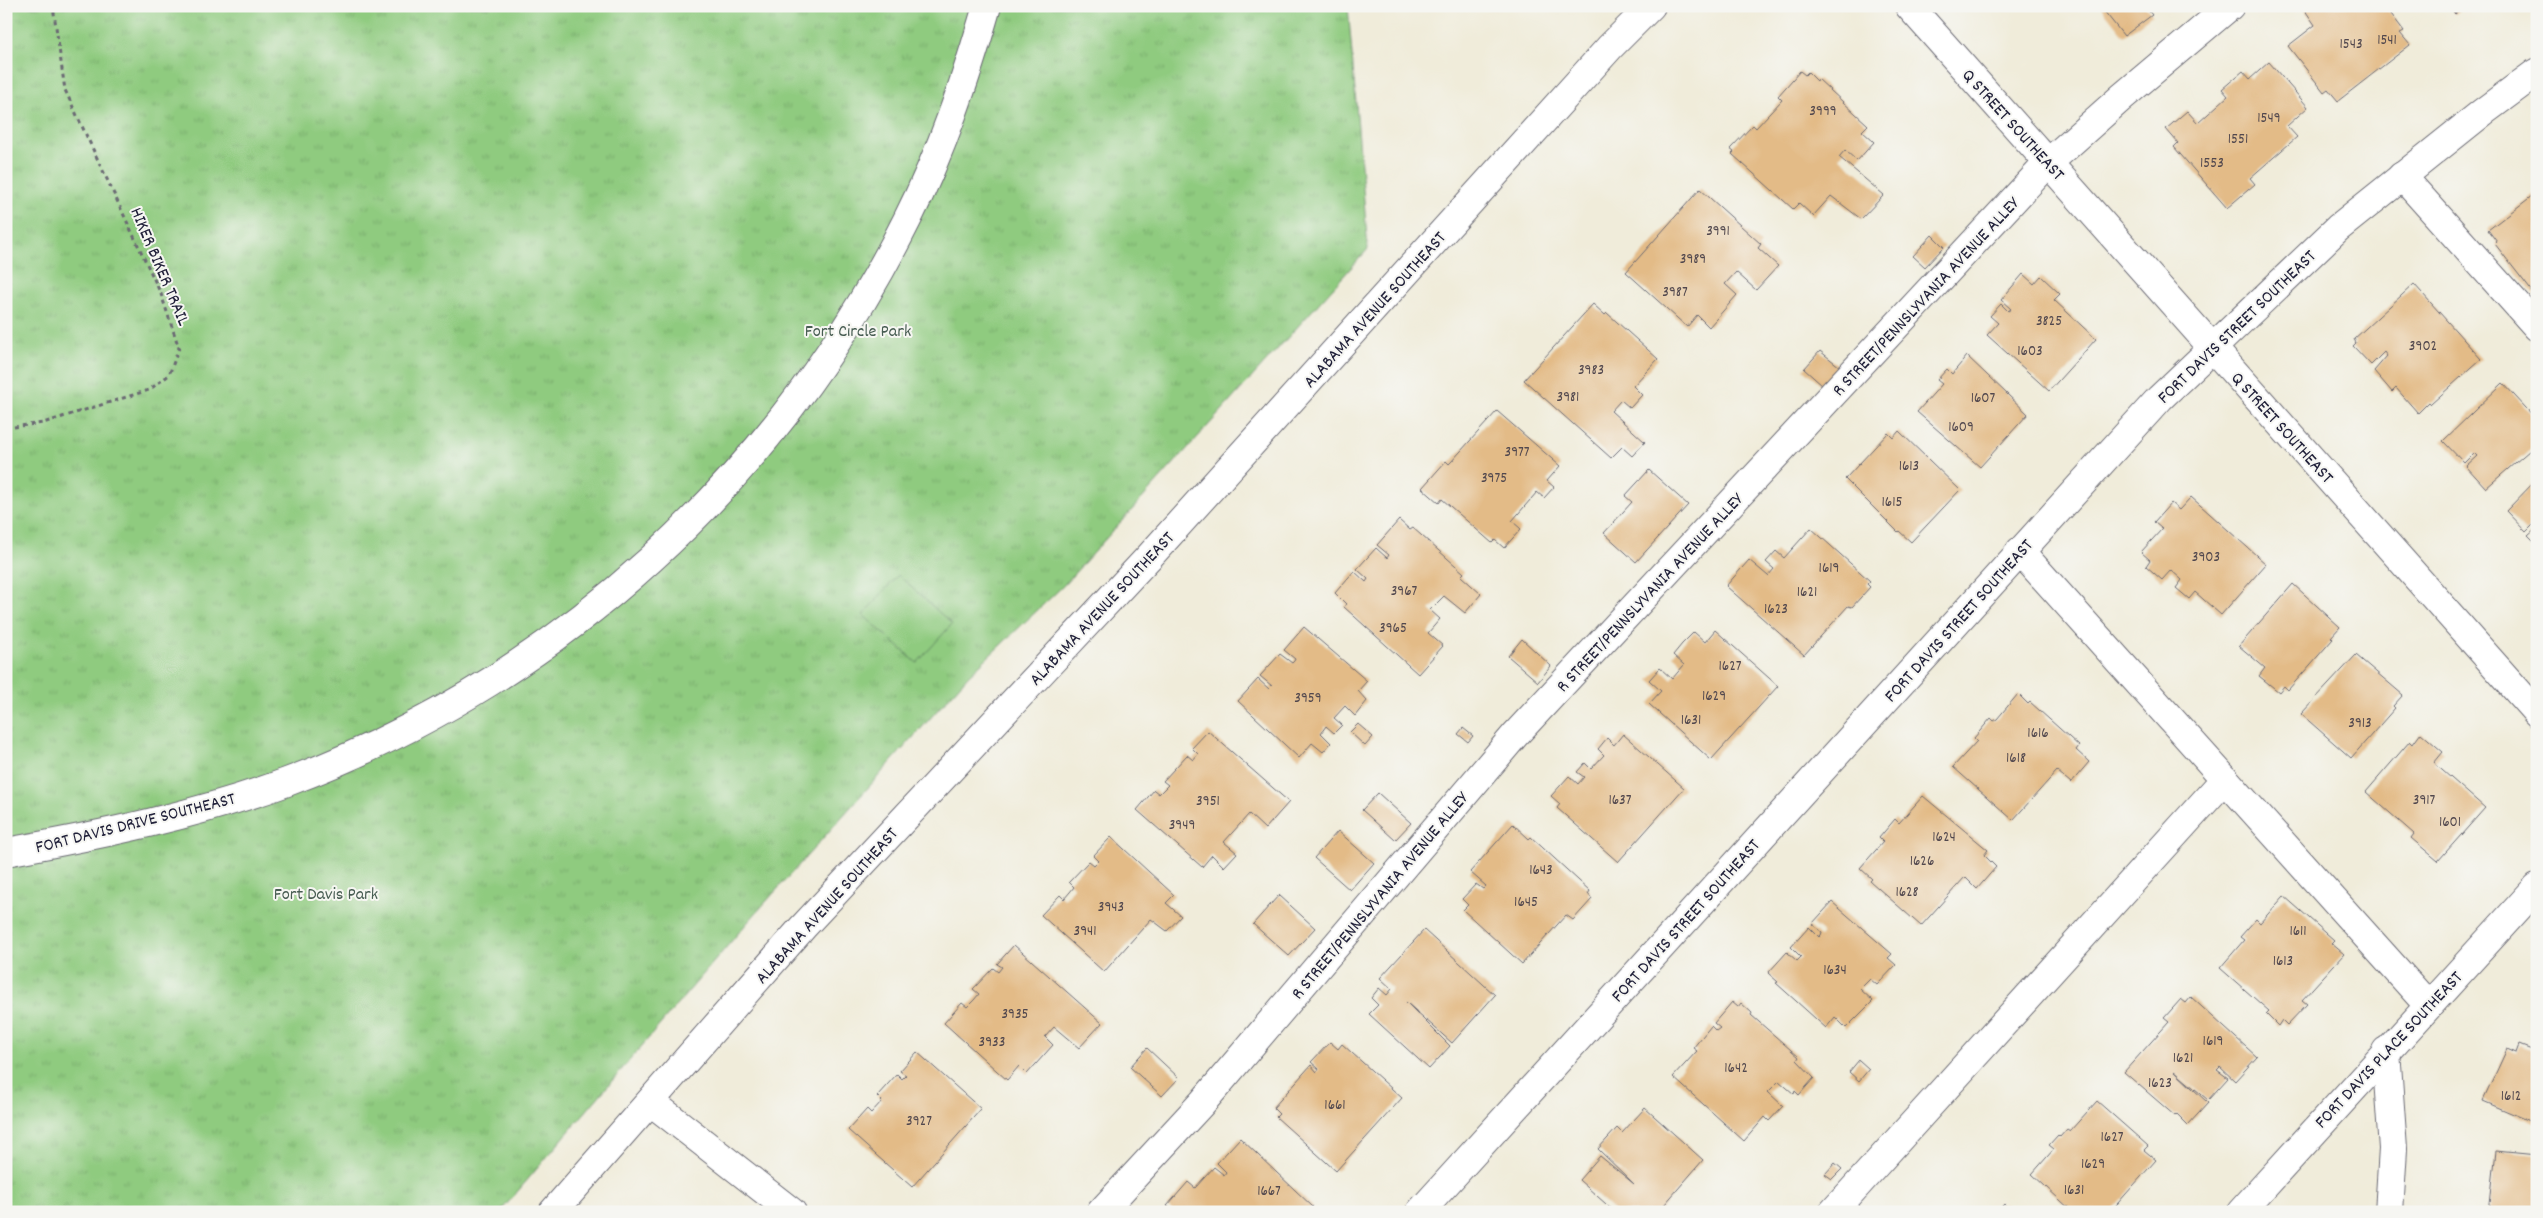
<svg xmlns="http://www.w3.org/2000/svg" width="2543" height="1218" viewBox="0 0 2543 1218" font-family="Dekko,sans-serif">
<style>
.park{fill:url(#park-tufts);stroke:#58765d}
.pitch{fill:#8fcb7f;stroke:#58765d}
.building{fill:#e3bb87}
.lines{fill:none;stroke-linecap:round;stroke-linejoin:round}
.minor-casing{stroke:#6a6973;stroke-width:30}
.major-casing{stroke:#6a6973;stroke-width:30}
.path{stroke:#6a6973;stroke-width:3;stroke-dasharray:4 4;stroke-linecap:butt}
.minor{stroke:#fff;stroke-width:28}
.major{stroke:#fff;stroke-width:28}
.labels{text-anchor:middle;stroke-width:4;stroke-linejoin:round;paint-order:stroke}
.number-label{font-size:15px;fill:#52484e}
.street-label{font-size:18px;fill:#22223b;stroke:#f6f6f2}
.park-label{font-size:18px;fill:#485d53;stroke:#f6f6f2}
</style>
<defs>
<pattern id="park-tufts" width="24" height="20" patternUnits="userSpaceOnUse" patternTransform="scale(1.25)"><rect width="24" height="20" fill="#8fcb7f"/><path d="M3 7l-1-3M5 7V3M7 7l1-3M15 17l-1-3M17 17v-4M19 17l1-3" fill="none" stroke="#7bae6f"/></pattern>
</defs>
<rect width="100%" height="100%" fill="#f6f6f2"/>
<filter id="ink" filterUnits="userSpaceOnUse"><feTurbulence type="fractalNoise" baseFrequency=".02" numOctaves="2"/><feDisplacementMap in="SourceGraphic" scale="10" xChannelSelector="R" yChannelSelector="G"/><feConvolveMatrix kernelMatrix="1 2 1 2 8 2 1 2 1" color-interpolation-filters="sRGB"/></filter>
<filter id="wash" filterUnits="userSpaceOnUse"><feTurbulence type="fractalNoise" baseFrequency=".0096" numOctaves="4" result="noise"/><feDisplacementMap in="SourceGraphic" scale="20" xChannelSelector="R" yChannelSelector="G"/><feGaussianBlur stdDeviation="1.12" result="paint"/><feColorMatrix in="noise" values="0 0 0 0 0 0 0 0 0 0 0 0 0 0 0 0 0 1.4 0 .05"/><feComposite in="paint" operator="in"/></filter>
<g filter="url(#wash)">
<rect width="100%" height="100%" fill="#f0ecda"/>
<polygon class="park" points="6,6 1348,6 1368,249 1063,586 968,676 747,923 500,1212 6,1212"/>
<polygon class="pitch" points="898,575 952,624 917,663 863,615"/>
<g id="blocks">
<g class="building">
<polygon points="2100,6 2145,6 2152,15 2124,36"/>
<polygon points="2302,6 2385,6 2404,31 2400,33 2410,45 2338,101 2328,89 2324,92 2288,46 2315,25"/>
<polygon points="2449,6 2465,6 2455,14"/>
<polygon points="2269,62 2308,107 2287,126 2297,137 2250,178 2255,184 2227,208 2174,147 2178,143 2166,129 2187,111 2198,123 2228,96 2222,89 2243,71 2250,79"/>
<polygon points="1800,71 1805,75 1808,72 1817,81 1818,79 1868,125 1862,131 1874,142 1857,161 1845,150 1839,157 1884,195 1861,219 1831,196 1813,216 1799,203 1793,209 1732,154 1734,152 1730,149 1753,125 1756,128 1782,100 1778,96"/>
<polygon points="1700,189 1761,244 1758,248 1778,266 1756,290 1736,272 1725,284 1737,295 1709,327 1697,315 1687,327 1626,272"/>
<polygon points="2537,192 2537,298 2495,244 2497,242 2488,230"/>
<polygon points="1932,235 1944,247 1925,267 1913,256"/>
<polygon points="2023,274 2034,284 2041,276 2060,294 2054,300 2096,339 2049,391 1987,335 1998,323 1990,316 2001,304 2008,311 2011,309 2001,300"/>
<polygon points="2414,284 2481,359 2431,404 2429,402 2418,413 2396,388 2392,392 2374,371 2387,356 2384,352 2371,365 2353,346 2356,343 2354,339"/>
<polygon points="1593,304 1605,315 1607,313 1658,359 1633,386 1642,395 1630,408 1621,400 1611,411 1645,442 1632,456 1622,447 1611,458 1524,380"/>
<polygon points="1820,351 1840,367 1823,386 1804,369"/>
<polygon points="1967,356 2028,414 1980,467 1917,412 1942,384 1937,380 1947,369 1952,374"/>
<polygon points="2503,383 2537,420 2537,444 2486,488 2466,466 2477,456 2474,453 2464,463 2443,441"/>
<polygon points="1497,411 1560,466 1547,481 1554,487 1544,498 1537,492 1512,521 1521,529 1504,548 1495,540 1492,543 1442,499 1439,503 1422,488 1446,461 1449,464 1451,462"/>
<polygon points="1899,431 1960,490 1911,542 1899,531 1898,532 1845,479 1888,433 1893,438"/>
<polygon points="1649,470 1688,505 1636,562 1604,533 1632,502 1625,496"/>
<polygon points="2537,479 2537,521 2526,532 2506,511"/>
<polygon points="2191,497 2266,564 2221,615 2195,592 2189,599 2176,588 2182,580 2171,570 2162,580 2146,566 2150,560 2141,552 2162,529 2154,522 2171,503 2179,510"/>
<polygon points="1399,520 1410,530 1413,528 1464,573 1461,576 1481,594 1465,613 1444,596 1430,610 1440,619 1428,633 1443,646 1418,674 1344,607 1346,604 1335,593 1354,571 1366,582 1368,579 1357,569 1376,548 1387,558 1389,555 1377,545"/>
<polygon points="1811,528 1870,581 1867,584 1870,587 1852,607 1848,606 1804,655 1726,586 1749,560 1768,576 1774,569 1766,562 1776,551 1784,558"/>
<polygon points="2537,528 2537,545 2528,536"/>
<polygon points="2293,584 2340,627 2331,637 2333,639 2288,690 2284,686 2279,692 2259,676 2265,668 2239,646"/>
<polygon points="1304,627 1367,681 1358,691 1367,701 1355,716 1345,706 1334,718 1342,725 1334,733 1326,726 1321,733 1331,743 1323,752 1312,743 1299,758 1238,701 1258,679 1269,689 1272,686 1260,676 1280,654 1292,663 1294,661 1295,659 1284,650"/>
<polygon points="1715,630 1778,686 1711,760 1649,704 1661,691 1649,680 1660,668 1672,679 1684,665 1673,655 1682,644 1694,632 1705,642"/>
<polygon points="1522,639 1551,666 1538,682 1508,656"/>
<polygon points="2356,655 2403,695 2393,706 2395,708 2351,758 2301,714"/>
<polygon points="2018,694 2028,704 2030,702 2079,746 2076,750 2089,762 2071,783 2057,771 2013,820 1953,767 1977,741 1974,738 1991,718 1994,721 1997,719"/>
<polygon points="1358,724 1373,737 1365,746 1350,732"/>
<polygon points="1463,728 1473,736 1468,742 1458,734"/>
<polygon points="1208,731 1289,802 1265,829 1249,814 1224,842 1237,853 1224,867 1212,855 1202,867 1137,810 1154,790 1159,794 1168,785 1163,781 1187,755 1193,760 1198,754 1192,748"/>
<polygon points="2421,733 2443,752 2434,763 2485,808 2438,861 2411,838 2414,834 2366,792 2410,741 2413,744"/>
<polygon points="1623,734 1684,788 1618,862 1557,808 1560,804 1551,796 1569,776 1578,784 1584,777 1577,772 1585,763 1591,769 1604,755 1598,749 1607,738 1614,745"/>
<polygon points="1378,793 1411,823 1395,840 1362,810"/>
<polygon points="1923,796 1988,850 1984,855 1996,867 1977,889 1965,877 1921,926 1870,881 1872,879 1860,868 1883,842 1879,838 1895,819 1899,823"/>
<polygon points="1513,824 1529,839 1531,837 1590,891 1588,894 1592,899 1573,920 1566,915 1522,964 1463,910 1468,905 1462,899 1476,884 1483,889 1486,886 1470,872"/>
<polygon points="1338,831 1374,863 1350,890 1314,858"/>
<polygon points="1111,837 1174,895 1166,903 1181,916 1167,931 1151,919 1104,972 1041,915 1060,895 1064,899 1070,892 1074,887 1069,882 1089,861 1094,865 1098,861 1093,856"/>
<polygon points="1279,895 1315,928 1289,956 1253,924"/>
<polygon points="2284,896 2334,940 2331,943 2344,954 2302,1000 2307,1004 2287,1025 2282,1020 2278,1026 2266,1014 2269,1011 2220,968 2244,940 2240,937 2256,919 2260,923"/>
<polygon points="1832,902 1892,954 1888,958 1896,965 1877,985 1870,979 1860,989 1873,1001 1846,1028 1835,1017 1826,1028 1776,983 1778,982 1768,973 1787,952 1797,961 1801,957 1791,947 1809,927 1819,937 1821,935 1822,932 1812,924"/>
<polygon points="1424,930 1495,995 1452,1043 1406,1002 1450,1046 1429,1069 1369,1014 1378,1005 1371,998 1379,988 1387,995 1392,989 1380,978"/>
<polygon points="1014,945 1102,1023 1079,1048 1054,1027 1045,1037 1053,1045 1027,1074 1019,1066 1007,1080 944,1023 962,1003 967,1007 974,1000 979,994 973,989 993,968 998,972 1002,967 997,964"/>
<polygon points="2191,997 2257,1057 2235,1081 2220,1067 2217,1070 2228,1078 2208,1100 2174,1071 2208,1103 2188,1125 2177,1114 2175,1116 2124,1072 2169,1022 2164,1018 2181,999 2186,1003"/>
<polygon points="1732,1002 1738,1007 1741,1003 1752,1013 1751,1015 1799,1057 1797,1060 1814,1078 1799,1095 1795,1091 1794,1094 1779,1081 1768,1092 1783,1106 1769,1121 1765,1117 1744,1141 1673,1077 1697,1051 1693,1048 1711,1026 1716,1031 1720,1028 1714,1023"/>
<polygon points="1330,1042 1338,1049 1342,1044 1402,1098 1336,1171 1276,1117 1279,1114 1273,1108 1311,1065 1317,1072 1319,1069 1311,1062"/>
<polygon points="2519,1045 2537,1052 2537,1124 2483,1101 2507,1049 2516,1053"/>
<polygon points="1147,1048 1179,1078 1162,1096 1130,1067"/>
<polygon points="917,1052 981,1109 912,1187 848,1130 867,1109 871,1113 882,1101 877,1096 897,1074 902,1079 906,1075 900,1071"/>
<polygon points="1859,1060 1869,1069 1859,1081 1849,1072"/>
<polygon points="2097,1101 2148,1146 2144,1150 2156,1160 2110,1212 2073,1212 2032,1174 2054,1149 2049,1145 2058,1135 2060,1137 2067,1129 2070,1131"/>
<polygon points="1645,1108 1703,1160 1658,1212 1615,1212 1579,1180 1600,1156 1634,1184 1598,1149 1617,1128 1622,1133"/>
<polygon points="1240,1138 1313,1207 1308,1212 1174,1212 1167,1206 1188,1182 1195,1188 1214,1167 1224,1175 1226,1172 1217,1163"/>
<polygon points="2496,1151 2537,1155 2537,1212 2489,1212"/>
<polygon points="1835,1163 1842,1169 1832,1179 1825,1174"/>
<polygon points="2004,1204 2012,1212 1997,1212"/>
</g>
</g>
</g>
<g filter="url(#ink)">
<use href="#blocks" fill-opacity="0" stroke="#6a6973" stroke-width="1"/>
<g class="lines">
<g class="minor-casing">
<g id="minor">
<polyline points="1909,6 2537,713"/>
<polyline points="2402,176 2537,327"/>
<polyline points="2020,551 2428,1005"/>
<polyline points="2386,1051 2393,1149 2389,1212"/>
<polyline points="651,1102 792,1212"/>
<polyline points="553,1212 803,927 1149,557 1610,47 1651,6"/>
<polyline points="1101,1212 1202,1103 1515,735 2048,163 2122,97 2230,6"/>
<polyline points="1420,1212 2160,398 2338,228 2483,112 2537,72"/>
<polyline points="1833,1212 2225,779"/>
<polyline points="2241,1212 2537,887"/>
</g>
</g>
<g class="major-casing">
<path id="major" d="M6 852C101 835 197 815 287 782 559 680 778 478 907 220 942 151 966 79 987 6"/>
</g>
<polyline class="path" points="6,428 43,423 149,390 169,375 179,348 161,294 65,90 53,6"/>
<use href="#minor" class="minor"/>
<use href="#major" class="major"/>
</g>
</g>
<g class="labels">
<g class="number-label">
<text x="2387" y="44">1541</text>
<text x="2351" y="48">1543</text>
<text x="1823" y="115">3999</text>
<text x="2269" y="122">1549</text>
<text x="2238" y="143">1551</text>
<text x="2212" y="167">1553</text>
<text x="1718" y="235">3991</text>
<text x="1693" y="263">3989</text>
<text x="1675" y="296">3987</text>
<text x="2049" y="325">3825</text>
<text x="2423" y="350">3902</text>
<text x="2030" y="355">1603</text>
<text x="1591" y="374">3983</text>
<text x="1568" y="401">3981</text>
<text x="1983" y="402">1607</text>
<text x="1961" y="431">1609</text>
<text x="1517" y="456">3977</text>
<text x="1909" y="470">1613</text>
<text x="1494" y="482">3975</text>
<text x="1892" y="506">1615</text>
<text x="2206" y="561">3903</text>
<text x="1829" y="572">1619</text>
<text x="1404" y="595">3967</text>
<text x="1807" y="596">1621</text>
<text x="1776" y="613">1623</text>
<text x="1393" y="632">3965</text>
<text x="1730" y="670">1627</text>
<text x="1714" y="700">1629</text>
<text x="1308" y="702">3959</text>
<text x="1691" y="724">1631</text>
<text x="2360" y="727">3913</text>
<text x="2038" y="737">1616</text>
<text x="2016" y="762">1618</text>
<text x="1620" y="804">1637</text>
<text x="2424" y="804">3917</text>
<text x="1208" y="805">3951</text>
<text x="2450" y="826">1601</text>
<text x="1182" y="829">3949</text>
<text x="1944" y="841">1624</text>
<text x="1922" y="865">1626</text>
<text x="1541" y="874">1643</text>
<text x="1907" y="896">1628</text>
<text x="1526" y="906">1645</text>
<text x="1111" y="911">3943</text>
<text x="1085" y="935">3941</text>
<text x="2298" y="935">1611</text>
<text x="2283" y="965">1613</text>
<text x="1835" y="974">1634</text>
<text x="1015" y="1018">3935</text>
<text x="2213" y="1045">1619</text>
<text x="992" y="1046">3933</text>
<text x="2183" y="1062">1621</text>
<text x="1736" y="1072">1642</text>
<text x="2160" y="1087">1623</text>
<text x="2511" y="1100">1612</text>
<text x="1335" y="1109">1661</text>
<text x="919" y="1125">3927</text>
<text x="2112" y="1141">1627</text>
<text x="2093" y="1168">1629</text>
<text x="2074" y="1194">1631</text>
<text x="1269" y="1195">1667</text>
</g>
<g class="street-label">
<text transform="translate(2014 124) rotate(48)" y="6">Q STREET SOUTHEAST</text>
<text transform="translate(161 266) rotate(67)" y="6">HIKER BIKER TRAIL</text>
<text transform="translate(1925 296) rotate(-47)" y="6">R STREET/PENNSLYVANIA AVENUE ALLEY</text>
<text transform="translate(1374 309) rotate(-48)" y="6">ALABAMA AVENUE SOUTHEAST</text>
<text transform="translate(2236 326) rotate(-44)" y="6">FORT DAVIS STREET SOUTHEAST</text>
<text transform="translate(2283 427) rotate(48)" y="6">Q STREET SOUTHEAST</text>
<text transform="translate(1649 592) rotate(-47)" y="6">R STREET/PENNSLYVANIA AVENUE ALLEY</text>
<text transform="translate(1101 608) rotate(-47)" y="6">ALABAMA AVENUE SOUTHEAST</text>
<text transform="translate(1958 620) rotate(-48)" y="6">FORT DAVIS STREET SOUTHEAST</text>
<text transform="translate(135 822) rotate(-14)" y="6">FORT DAVIS DRIVE SOUTHEAST</text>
<text transform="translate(1379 895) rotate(-50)" y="6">R STREET/PENNSLYVANIA AVENUE ALLEY</text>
<text transform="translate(826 905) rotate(-48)" y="6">ALABAMA AVENUE SOUTHEAST</text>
<text transform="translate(1685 920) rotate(-48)" y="6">FORT DAVIS STREET SOUTHEAST</text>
<text transform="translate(2388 1049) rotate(-47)" y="6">FORT DAVIS PLACE SOUTHEAST</text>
</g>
<g class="park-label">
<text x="858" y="336">Fort Circle Park</text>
<text x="326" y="899">Fort Davis Park</text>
</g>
</g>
<rect width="2543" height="1218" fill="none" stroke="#f6f6f2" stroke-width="25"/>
</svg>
